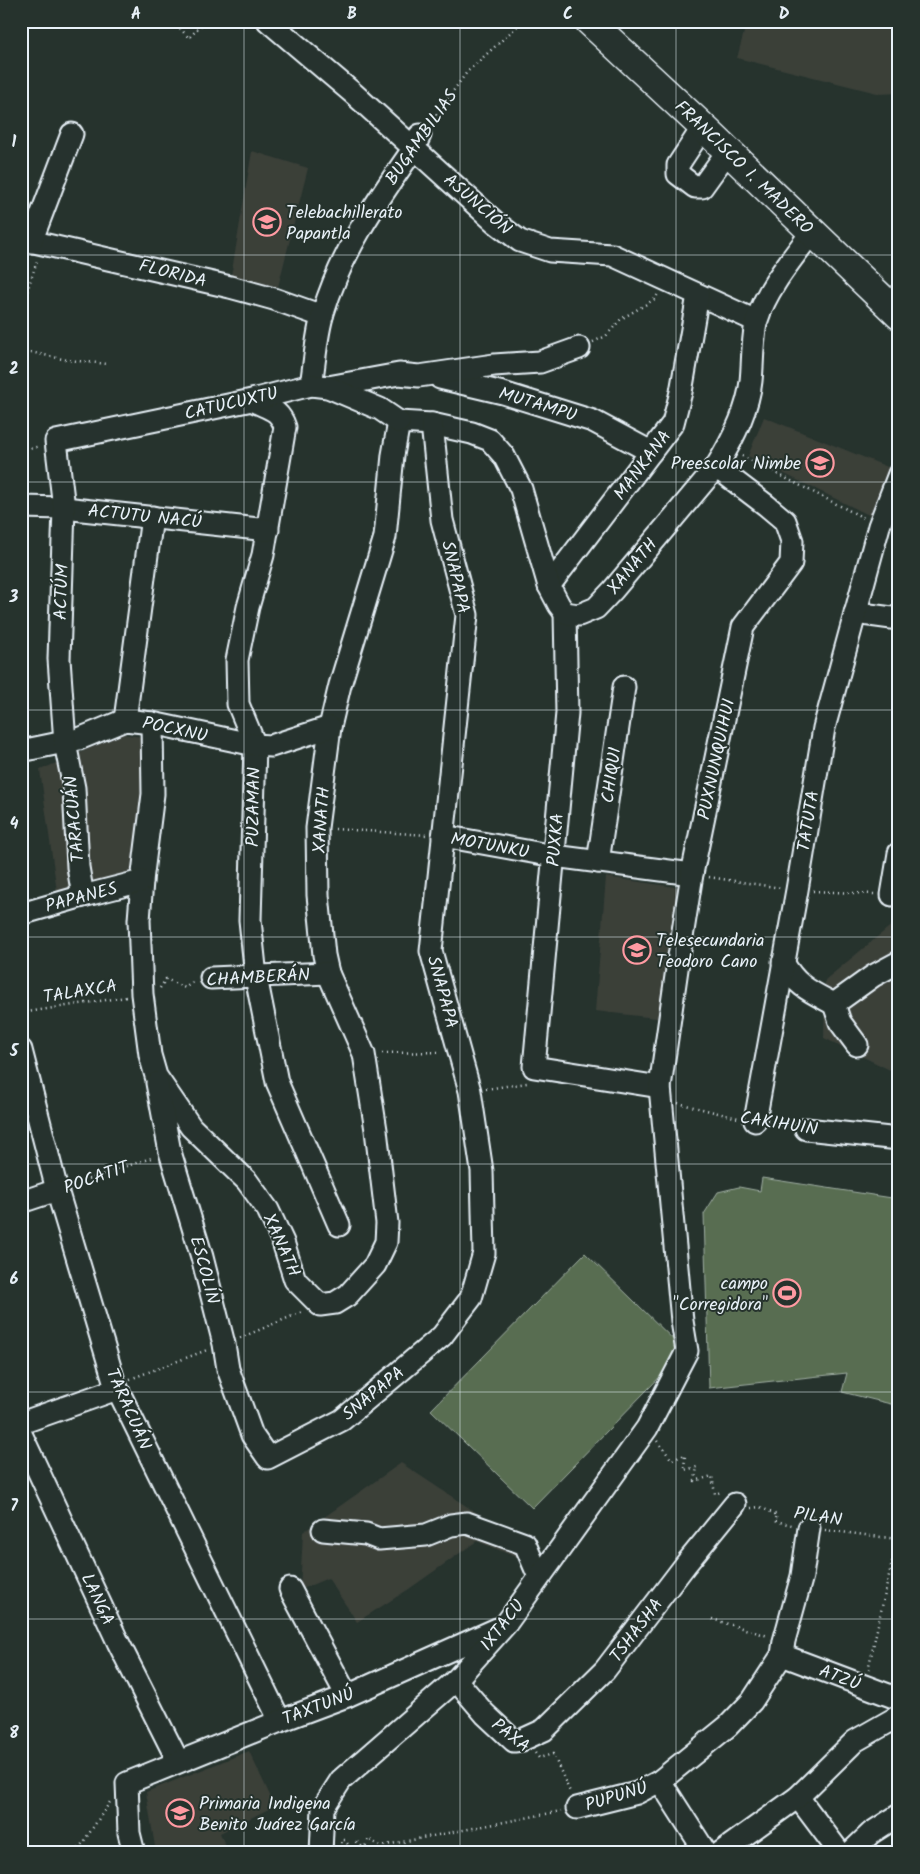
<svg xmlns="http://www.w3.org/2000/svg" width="920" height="1874" viewBox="0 0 920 1874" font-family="Kalam,sans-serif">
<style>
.built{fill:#3a3f39}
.green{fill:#596d51;stroke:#a0afa4}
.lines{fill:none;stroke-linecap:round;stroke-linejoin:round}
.minor-casing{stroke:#e8f1f8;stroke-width:25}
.major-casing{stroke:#e8f1f8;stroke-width:31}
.path{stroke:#e8f1f8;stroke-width:2.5;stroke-dasharray:1 4;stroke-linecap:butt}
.minor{stroke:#26332d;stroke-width:21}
.major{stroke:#26332d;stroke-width:28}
.grid{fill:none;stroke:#e8f1f8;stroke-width:1;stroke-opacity:0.55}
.labels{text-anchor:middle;stroke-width:4;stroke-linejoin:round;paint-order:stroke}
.street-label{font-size:18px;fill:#e8f1f8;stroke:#26332d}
.poi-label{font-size:18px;fill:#e8f1f8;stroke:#26332d;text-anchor:start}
.neatline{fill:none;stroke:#e8f1f8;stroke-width:2}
.grid-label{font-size:16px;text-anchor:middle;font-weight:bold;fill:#e8f1f8}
</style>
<rect width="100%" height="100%" fill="#26332d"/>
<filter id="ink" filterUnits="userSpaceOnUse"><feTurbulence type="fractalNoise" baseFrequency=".02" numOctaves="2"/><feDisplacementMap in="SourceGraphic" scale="10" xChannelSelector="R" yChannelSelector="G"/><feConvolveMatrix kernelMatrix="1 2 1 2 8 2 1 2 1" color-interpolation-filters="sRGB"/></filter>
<g filter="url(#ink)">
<g class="built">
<polygon points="747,21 899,21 899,93 881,94 737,58"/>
<polygon points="252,151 308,168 278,287 231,276"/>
<polygon points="764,417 895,470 875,518 748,456"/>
<polygon points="123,734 142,737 148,746 137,880 58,899 40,770"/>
<polygon points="606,877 682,888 664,1019 595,1011"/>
<polygon points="899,919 899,1064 890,1070 824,1038 825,980"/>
<polygon points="401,1463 551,1562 547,1570 477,1541 409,1589 357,1622 328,1578 300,1590 303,1532"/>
<polygon points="249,1751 275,1806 220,1833 229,1853 156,1853 146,1792"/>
</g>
<g class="green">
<polygon points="899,1172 899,1406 842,1392 847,1373 709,1388 704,1214 718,1192 739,1187 760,1191 762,1178 892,1198"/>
<polygon points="585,1253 685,1351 532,1508 431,1410"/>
</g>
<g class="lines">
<g class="minor-casing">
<g id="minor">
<polyline points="268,21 354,94 495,222 520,241 550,251 612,255 756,321"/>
<polyline points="703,127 678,165 678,174 695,187 702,187 728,151"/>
<polyline points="21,239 230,287 274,299 322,316"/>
<polyline points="31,242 72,134"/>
<polyline points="440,378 503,393 593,421 651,452"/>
<path d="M311 385C315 361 316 336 323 313 342 250 377 201 414 148L420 135"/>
<polyline points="328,387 399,374 419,376 494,365 540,362 579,348"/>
<path d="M252 400C268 409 279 408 285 427L263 555 248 607 237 660 238 704 255 745 250 920 256 977 277 1082 339 1225"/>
<polyline points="21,507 64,508 268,530"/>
<polyline points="549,586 673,423 681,392 698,295"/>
<polyline points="565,613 567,713 534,1067 660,1087"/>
<polyline points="855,613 899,619"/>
<polyline points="125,720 152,517"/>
<path d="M152 723 153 794 142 881 139 920 142 994 150 1055 156 1076 191 1127 247 1181 268 1210 283 1242 295 1280 320 1305 335 1303 348 1295 375 1265 386 1242 387 1223 376 1130 364 1054 328 973 324 955 318 895 317 828 330 727 340 685 385 537 393 455 399 422 432 424 472 433 490 440 504 456 521 489 549 586 559 605 565 613 579 615 596 608 613 590 716 467C731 443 748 410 751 381 753 363 752 336 757 320 767 288 792 259 812 232"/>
<polyline points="21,751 79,739 125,720 152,723 255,745 271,746 330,727"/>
<polyline points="443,836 554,856 692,874"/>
<polyline points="598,862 624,687"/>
<polyline points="892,895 899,853"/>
<polyline points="83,896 78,867 74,788 65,743 59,659 64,508 56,441 252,400 311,385 328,387 380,409 399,422"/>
<polyline points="21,914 83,896 142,881"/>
<path d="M783 962C796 986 811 992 834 1004"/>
<polyline points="211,978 328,973"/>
<polyline points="834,1004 873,976 899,962"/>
<polyline points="834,1004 840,1022 857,1045"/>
<polyline points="21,1050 57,1190 115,1384 280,1721"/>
<polyline points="157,1083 170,1152 202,1257 224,1344 228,1369 252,1435 268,1458 342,1420 442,1336 471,1298 484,1253 482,1171 470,1091 431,951 467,615 442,520 432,424"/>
<polyline points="755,1121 797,890 824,728 879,526 899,474"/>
<polyline points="806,1129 899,1139"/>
<polyline points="21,1202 57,1190"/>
<polyline points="21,1423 117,1389"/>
<polyline points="21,1434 118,1642 178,1761"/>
<polyline points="323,1530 366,1534 379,1539 426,1535 451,1525 467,1523 525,1544 539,1577"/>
<polyline points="290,1589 347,1696"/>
<polyline points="782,1655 899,1699"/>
<polyline points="456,1680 485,1714 514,1741 522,1740 544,1730 605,1670 686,1564 735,1504"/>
<polyline points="660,1781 706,1853"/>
<polyline points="798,1797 840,1853"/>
<polyline points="577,1808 637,1793 660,1781 728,1726 752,1701 782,1655 784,1641 802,1576 809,1528"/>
<polyline points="134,1853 129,1833 127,1783 280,1721 347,1696 497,1629"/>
<polyline points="321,1853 323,1808 341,1780 456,1680 506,1624 647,1428 687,1351 682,1321 660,1087 677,969 692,874 743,627 791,563 792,541 785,521 766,505 716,467"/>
<polyline points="720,1853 798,1797 855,1741 899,1716"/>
<polyline points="850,1853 871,1833 899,1815"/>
</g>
</g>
<g class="major-casing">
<polyline id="major" points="589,21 703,127 899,315"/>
</g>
<g class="path">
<polyline points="173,21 189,38 205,21"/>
<polyline points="430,123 467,72 523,21"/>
<polyline points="21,310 37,261"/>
<polyline points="593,342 606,336 621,319 655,299 658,294"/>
<polyline points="21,350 67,360 108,364"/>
<polyline points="21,451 40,446"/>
<polyline points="742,456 864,518"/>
<polyline points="335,829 427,835"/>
<polyline points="709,877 781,888"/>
<polyline points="813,891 875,894"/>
<polyline points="160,988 166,979 185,988 195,980"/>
<polyline points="21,1013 126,997"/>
<polyline points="382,1053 441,1052"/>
<polyline points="486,1089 527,1083"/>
<polyline points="678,1103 738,1118"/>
<polyline points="771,1124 790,1126"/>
<polyline points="74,1184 154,1157"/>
<polyline points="240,1338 302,1312"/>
<polyline points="130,1379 207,1350"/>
<polyline points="657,1441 672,1460 685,1455 684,1470 697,1467 695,1481 712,1476 715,1494 721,1492"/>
<polyline points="751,1508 760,1507 777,1515 775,1521 792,1525"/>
<polyline points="825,1530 897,1539 868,1670"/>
<polyline points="712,1619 768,1636"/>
<polyline points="535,1753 539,1758 553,1754 570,1792"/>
<polyline points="76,1853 110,1802"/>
<polyline points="340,1853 342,1840 345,1840 353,1852 357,1840 364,1850 368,1839 381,1846 561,1811"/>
</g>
<use href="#minor" class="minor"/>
<use href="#major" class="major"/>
</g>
</g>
<path class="grid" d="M244 21V1853M460 21V1853M676 21V1853M21 255H899M21 482H899M21 710H899M21 937H899M21 1164H899M21 1392H899M21 1619H899"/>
<defs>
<g id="university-ring" transform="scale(1.4375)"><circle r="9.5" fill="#26332d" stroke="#ff9aa2" stroke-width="1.5"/><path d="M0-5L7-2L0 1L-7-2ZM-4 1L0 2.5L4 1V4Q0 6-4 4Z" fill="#ff9aa2"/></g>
<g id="school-ring" transform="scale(1.4375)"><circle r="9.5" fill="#26332d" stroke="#ff9aa2" stroke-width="1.5"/><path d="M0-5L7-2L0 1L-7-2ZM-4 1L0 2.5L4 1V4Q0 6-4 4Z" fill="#ff9aa2"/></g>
<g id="stadium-ring" transform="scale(1.4375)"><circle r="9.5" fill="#26332d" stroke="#ff9aa2" stroke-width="1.5"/><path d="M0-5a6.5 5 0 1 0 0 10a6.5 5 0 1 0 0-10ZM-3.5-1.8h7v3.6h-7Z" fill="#ff9aa2"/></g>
</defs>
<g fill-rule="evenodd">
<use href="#university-ring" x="267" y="222"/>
<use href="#school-ring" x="820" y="463"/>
<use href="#school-ring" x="637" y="950"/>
<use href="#stadium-ring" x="787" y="1293"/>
<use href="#school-ring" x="180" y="1813"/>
</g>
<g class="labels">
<g class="street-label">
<text transform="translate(421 137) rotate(-55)" y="6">BUGAMBILIAS</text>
<text transform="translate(744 167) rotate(44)" y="6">FRANCISCO I. MADERO</text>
<text transform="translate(478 204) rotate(41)" y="6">ASUNCIÓN</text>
<text transform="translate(173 273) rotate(14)" y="6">FLORIDA</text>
<text transform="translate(231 403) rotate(-13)" y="6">CATUCUXTU</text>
<text transform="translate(538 404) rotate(17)" y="6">MUTAMPU</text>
<text transform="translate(642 465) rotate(-53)" y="6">MANKANA</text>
<text transform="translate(145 516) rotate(6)" y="6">ACTUTU NACÚ</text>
<text transform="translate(632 566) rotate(-50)" y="6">XANATH</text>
<text transform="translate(456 577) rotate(77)" y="6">SNAPAPA</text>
<text transform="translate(61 592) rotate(-88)" y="6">ACTÚM</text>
<text transform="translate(175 729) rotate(12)" y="6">POCXNU</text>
<text transform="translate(716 759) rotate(-78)" y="6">PUXNUNQUIHUI</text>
<text transform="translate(611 775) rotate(-82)" y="6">CHIQUI</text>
<text transform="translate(253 807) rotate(-89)" y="6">PUZAMAN</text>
<text transform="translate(74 819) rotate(-95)" y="6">TARACUÁN</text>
<text transform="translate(321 820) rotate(-86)" y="6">XANATH</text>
<text transform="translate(808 821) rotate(-81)" y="6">TATUTA</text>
<text transform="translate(555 840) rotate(-85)" y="6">PUXKA</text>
<text transform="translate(490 845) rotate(10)" y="6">MOTUNKU</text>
<text transform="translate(81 897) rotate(-15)" y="6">PAPANES</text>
<text transform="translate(258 977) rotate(-3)" y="6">CHAMBERÁN</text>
<text transform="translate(80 991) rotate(-9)" y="6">TALAXCA</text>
<text transform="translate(443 992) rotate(75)" y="6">SNAPAPA</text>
<text transform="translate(779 1123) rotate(9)" y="6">CAKIHUIN</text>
<text transform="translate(96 1177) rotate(-19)" y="6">POCATIT</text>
<text transform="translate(282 1245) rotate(66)" y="6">XANATH</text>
<text transform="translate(205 1270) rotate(75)" y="6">ESCOLÍN</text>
<text transform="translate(373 1393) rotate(-39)" y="6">SNAPAPA</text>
<text transform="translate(129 1409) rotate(66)" y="6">TARACUÁN</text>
<text transform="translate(818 1516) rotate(9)" y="6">PILAN</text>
<text transform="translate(98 1599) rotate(65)" y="6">LANGA</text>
<text transform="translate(502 1625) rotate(-52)" y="6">IXTACU</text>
<text transform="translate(636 1630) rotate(-53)" y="6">TSHASHA</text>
<text transform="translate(840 1677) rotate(21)" y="6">ATZÚ</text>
<text transform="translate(318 1706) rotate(-21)" y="6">TAXTUNÚ</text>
<text transform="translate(511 1735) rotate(38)" y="6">PAXA</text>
<text transform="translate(616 1796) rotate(-17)" y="6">PUPUNÚ</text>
</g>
<g class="poi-label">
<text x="286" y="218">Telebachillerato<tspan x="286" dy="21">Papantla</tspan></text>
<text x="801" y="469" text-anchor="end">Preescolar Nimbe</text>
<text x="656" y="946">Telesecundaria<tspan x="656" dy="21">Teodoro Cano</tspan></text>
<text x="768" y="1289" text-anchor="end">campo<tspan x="768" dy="21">"Corregidora"</tspan></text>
<text x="199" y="1809">Primaria Indigena<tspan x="199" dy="21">Benito Juárez García</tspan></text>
</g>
</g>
<rect width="920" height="1874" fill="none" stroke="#26332d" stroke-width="55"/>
<rect x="28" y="28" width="864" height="1818" class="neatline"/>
<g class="grid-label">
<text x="136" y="19">A</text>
<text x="352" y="19">B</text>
<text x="568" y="19">C</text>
<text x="784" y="19">D</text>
<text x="14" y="147">1</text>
<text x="14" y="374">2</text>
<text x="14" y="602">3</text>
<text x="14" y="829">4</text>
<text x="14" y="1056">5</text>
<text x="14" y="1284">6</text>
<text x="14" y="1511">7</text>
<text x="14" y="1738">8</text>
</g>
</svg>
